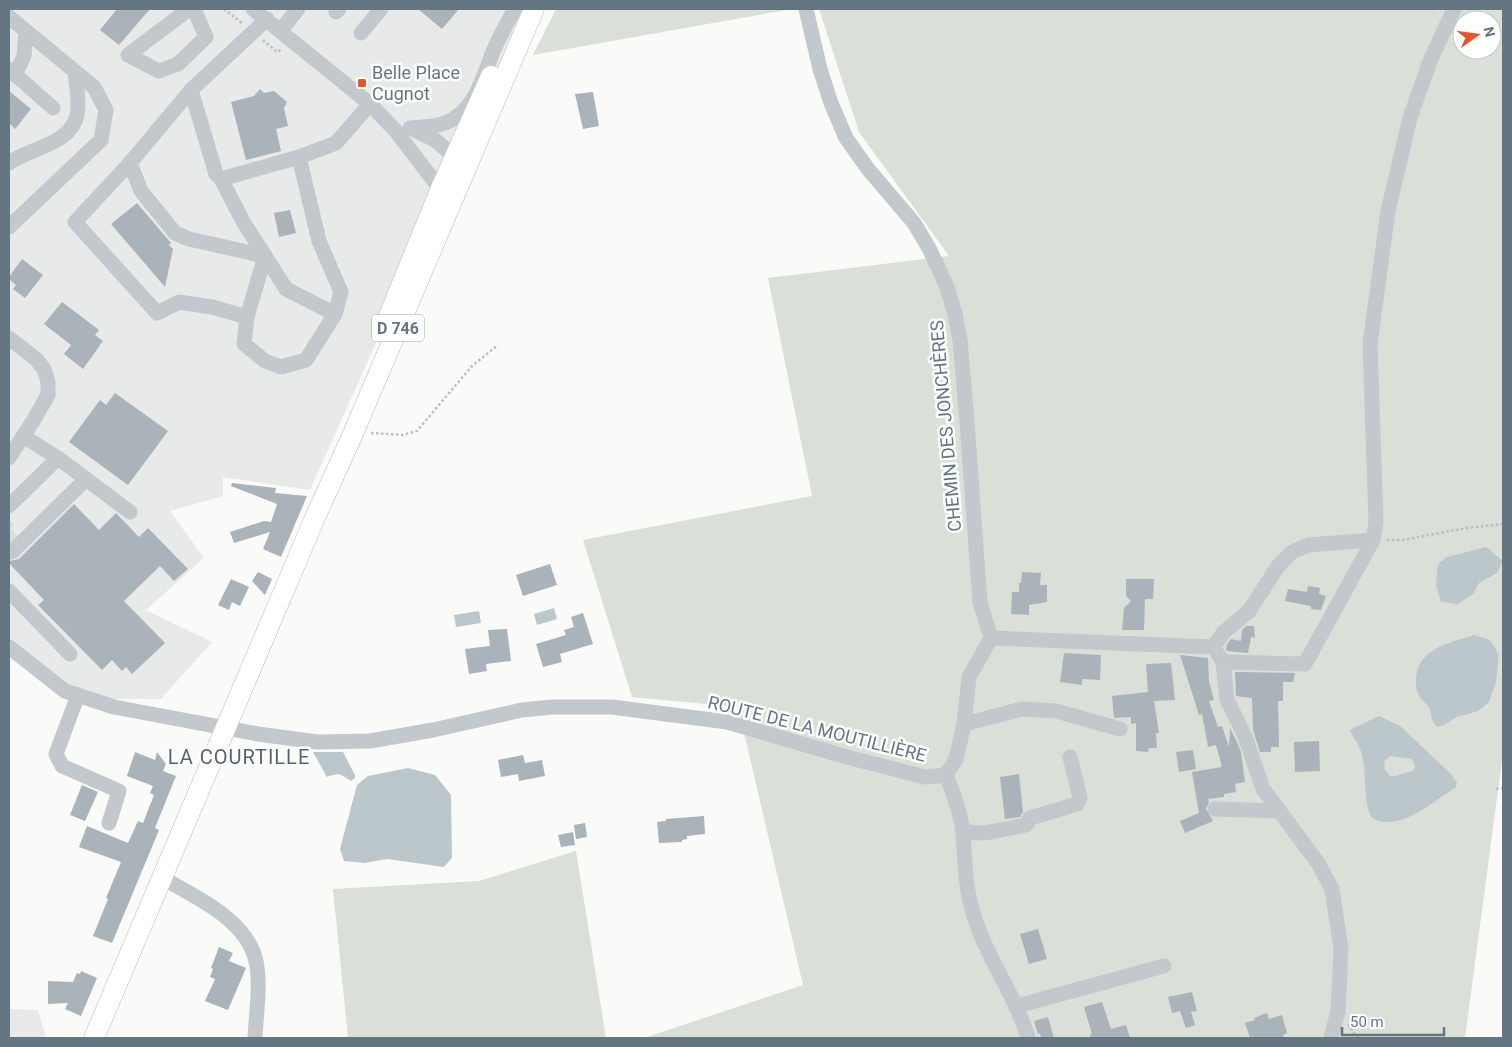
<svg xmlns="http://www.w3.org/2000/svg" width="1512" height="1047" viewBox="0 0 1512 1047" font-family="Roboto,sans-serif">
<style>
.built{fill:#e8e9e9}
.green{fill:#dadfd7;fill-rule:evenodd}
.water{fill:#bbc7cb;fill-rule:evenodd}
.building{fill:#aab3b9}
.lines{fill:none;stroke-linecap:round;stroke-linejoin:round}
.major-casing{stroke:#b5babe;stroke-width:21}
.path{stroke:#bbbfc2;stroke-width:2.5;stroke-dasharray:2.5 2.5;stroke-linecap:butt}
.minor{stroke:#c3c8cc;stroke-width:15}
.major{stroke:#fff;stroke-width:20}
.poi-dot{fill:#e4572e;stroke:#fff;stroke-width:2}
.labels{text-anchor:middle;stroke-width:5;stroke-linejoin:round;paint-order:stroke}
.shield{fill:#fff;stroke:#939fa8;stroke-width:1}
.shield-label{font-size:16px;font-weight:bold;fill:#657683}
.poi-label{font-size:18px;fill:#657683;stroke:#fff;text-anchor:start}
.street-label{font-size:18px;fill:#657683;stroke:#fff}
.quarter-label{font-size:20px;letter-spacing:1px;fill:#57646e;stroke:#fff}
</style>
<rect width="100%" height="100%" fill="#fafaf8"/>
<g class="built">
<polygon points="9,9 526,9 310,490 223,477 223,496 170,511 204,558 146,610 212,642 161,699 68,699 9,649"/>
<polygon points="9,1009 38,1010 46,1038 9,1038"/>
</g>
<g class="green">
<polygon points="556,9 792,9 533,55"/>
<path d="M819 9H1436L1439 11 1442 9H1503V753L1465 1038H644L803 985 738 707 632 697 583 540 812 496 768 278 949 256 859 132ZM1462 20H1492V50H1462Z"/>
<polygon points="9,519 14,525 11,529 18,536 9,547"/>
<polygon points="576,851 606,1038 348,1038 333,889 479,881"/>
</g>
<g class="water">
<polygon points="1486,547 1503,561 1497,573 1479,583 1473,594 1458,604 1441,602 1436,584 1438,564 1447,557"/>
<polygon points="554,608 557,619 537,625 534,614"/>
<polygon points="479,611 481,623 456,627 454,615"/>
<path d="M1474 635 1490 640 1499 655 1496 682 1489 702 1478 711 1457 717 1444 725 1437 727C1429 718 1433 714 1428 706 1425 702 1420 698 1418 694 1416 689 1416 683 1416 678 1419 648 1449 643 1474 635Z"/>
<path d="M1379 716 1400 726 1451 774 1457 783 1455 788C1440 797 1425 810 1409 817 1398 822 1373 827 1369 812 1363 792 1367 771 1361 751 1358 743 1353 738 1350 730ZM1390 756 1412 759 1415 766 1413 771 1391 777 1385 770 1384 761Z"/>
<path d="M313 752H343L355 775V778L351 781C340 774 340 772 327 777Z"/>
<polygon points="408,768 435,775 451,795 452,858 444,867 387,859 364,863 344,861 340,849 357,785 368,776"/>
</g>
<g class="building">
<polygon points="117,9 150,9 119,45 100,30"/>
<polygon points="418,9 459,9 442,29"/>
<polygon points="260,89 264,93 274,91 287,102 284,108 288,126 276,129 281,151 246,160 231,102 254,96"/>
<polygon points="9,91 31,109 15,129 9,123"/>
<polygon points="593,92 599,126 583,129 575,94"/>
<polygon points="137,203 171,243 169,245 173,249 165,287 111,224"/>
<polygon points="290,210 296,233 279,237 274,213"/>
<polygon points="22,259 43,275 25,298 13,289 16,285 9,279 9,277"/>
<polygon points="62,302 99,330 95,335 103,341 83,369 64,354 71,345 44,324"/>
<polygon points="115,393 168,431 128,485 69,442 100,400 106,405"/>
<polygon points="232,483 276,488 275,493 307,496 281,557 263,549 270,532 234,543 230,532 264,521 271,522 277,504 231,486"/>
<polygon points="74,504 99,530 116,513 139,537 148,528 188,569 174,581 160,566 124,601 165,643 132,674 126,667 122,671 112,660 102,670 38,605 44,600 9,563 10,561 19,559"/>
<polygon points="550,564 557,585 523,596 516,575"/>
<polygon points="258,572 272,579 265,595 252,581"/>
<polygon points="1022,572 1041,573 1040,585 1047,585 1047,602 1029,605 1029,615 1011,614 1012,592 1019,592 1019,583 1021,583"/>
<polygon points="231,579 249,587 240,606 232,602 229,610 218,605"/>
<polygon points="1126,579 1154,579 1153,599 1145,599 1144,630 1122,630 1124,608 1131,601 1126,596"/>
<polygon points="1308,586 1320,588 1319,594 1326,596 1321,610 1311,609 1311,606 1285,601 1288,589 1307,592"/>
<polygon points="583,613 593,644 560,654 562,662 543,667 536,644 566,635 564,630 574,627 571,617"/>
<polygon points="1246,626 1254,626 1255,638 1251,637 1248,653 1227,651 1226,649 1227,644 1231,639 1241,641 1242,630"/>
<polygon points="507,629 511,661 486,664 487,671 469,674 465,649 490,646 488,630"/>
<polygon points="1064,653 1101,655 1100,680 1082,679 1082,685 1060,682"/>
<polygon points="1180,655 1208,658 1209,682 1214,700 1209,701 1218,727 1222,726 1229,747 1230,728 1236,740 1241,752 1245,782 1235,784 1236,792 1224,794 1224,797 1208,799 1209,802 1206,809 1213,821 1185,833 1180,821 1199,813 1192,772 1222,767 1216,745 1208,747 1202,714 1199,715"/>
<polygon points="1171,663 1175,700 1154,701 1159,733 1156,733 1157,748 1149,748 1148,752 1136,751 1136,723 1131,724 1131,717 1114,718 1112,696 1148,692 1146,664"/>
<polygon points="1235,672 1295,673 1293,682 1283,682 1283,701 1278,701 1279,747 1271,747 1271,752 1260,752 1253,730 1252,698 1236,696"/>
<polygon points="1319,741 1320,771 1295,772 1294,742"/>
<polygon points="1193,750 1196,769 1179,772 1176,752"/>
<polygon points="135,752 155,760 157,752 166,764 163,771 176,776 155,828 159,830 112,943 93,936 108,899 106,898 121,862 79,847 87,826 128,843 138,821 143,823 154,795 150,793 153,786 127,776"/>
<polygon points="523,755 525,763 542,760 545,776 519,781 518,774 501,777 498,760"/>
<polygon points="1019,774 1023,812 1020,817 1005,819 1000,777"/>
<polygon points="82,785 98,792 85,821 70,815"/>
<polygon points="704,816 705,834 687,836 687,839 682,840 682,842 659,843 657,822 666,821 666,819"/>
<polygon points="585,823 587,837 576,839 574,825"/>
<polygon points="573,832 575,845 561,847 558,835"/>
<polygon points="1038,929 1047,959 1029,964 1020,934"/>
<polygon points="219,947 233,953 229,961 246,968 228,1010 205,1001 215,979 210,977 213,969 211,968"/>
<polygon points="81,971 97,978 81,1016 65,1009 68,1003 48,1004 48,981 73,982 77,973 80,974"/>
<polygon points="1192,992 1197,1011 1191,1012 1195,1025 1186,1028 1180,1011 1172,1013 1168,997"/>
<polygon points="1102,1002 1111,1029 1126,1025 1130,1038 1090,1038 1090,1035 1092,1034 1084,1007"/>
<polygon points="1267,1013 1269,1019 1282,1015 1287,1033 1283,1035 1284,1038 1250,1038 1245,1023 1255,1020 1254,1018"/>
<polygon points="1048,1017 1054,1038 1041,1038 1040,1033 1038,1034 1034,1021"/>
</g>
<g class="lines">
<g class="major-casing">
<g id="major">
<polyline points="384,328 441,188 491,76"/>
<polyline points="94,1038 314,520 352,436 534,9"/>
</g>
</g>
<g class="path">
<polyline points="224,9 243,24"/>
<polyline points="263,40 277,52 282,49"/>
<polyline points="371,433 402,435 417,431 472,366 498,345"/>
<polyline points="1387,540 1403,540 1466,528 1503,524"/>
<polyline points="1496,789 1503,788"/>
<polyline points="1348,1024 1357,1038"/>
</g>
<g class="minor">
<polyline points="189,9 128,55 159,71 178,64 206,37 194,9"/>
<polyline points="253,9 370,104 395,130 434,181 441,188 449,182"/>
<polyline points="806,9 820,69 831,103 846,138 868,169 914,223 930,250 947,287 955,314 960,340 966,409 980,602 991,638"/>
<polyline points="336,12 339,9"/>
<polyline points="9,17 94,87 106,110 101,140 9,227"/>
<polyline points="281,30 298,9"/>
<polyline points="361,33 381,9"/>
<polyline points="9,69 53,108"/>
<polyline points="15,75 24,56 26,31"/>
<polyline points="191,90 216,174 221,179 244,223 265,256 247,317 212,307 179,302 157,313 75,222 130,163 191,90 267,19"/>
<path d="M410 128C422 127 434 127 445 123 477 111 483 74 495 47 501 34 508 21 515 9"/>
<polyline points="413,129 435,140 455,157 455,165"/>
<path d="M9 163C29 148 71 145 77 115 80 102 76 85 75 72"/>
<polyline points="130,163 141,191 175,233 189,239 265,256 286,289 335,314"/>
<polyline points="221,179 299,157 336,143 370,104"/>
<polyline points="247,317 244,344 265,361 281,367 306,360 335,314 341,292 319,241 299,157"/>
<polyline points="9,338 36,359 44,369 48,382 48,395 33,421 9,458"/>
<polyline points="23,436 58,458"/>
<polyline points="9,506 58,458 130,512"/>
<polyline points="12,552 86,479"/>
<polyline points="9,591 70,654"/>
<polyline points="9,647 65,691 114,707 258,734 317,742 370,741 433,730 522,710 552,707 612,707 727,722 847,757 925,777 946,775 956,759 964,724 969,677 991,638 1213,647 1224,632 1249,611 1278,566 1292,552 1308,545 1373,540"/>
<polyline points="1218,654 1223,662 1227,700 1245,736 1263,789 1318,863 1332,889 1341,949 1338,1011 1331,1038"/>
<polyline points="1223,662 1305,664 1373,540 1376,522 1370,344 1388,211 1410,118 1430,61 1454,9"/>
<polyline points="78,695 56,754 62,766 119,791 109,823"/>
<polyline points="964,724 1022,709 1056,711 1120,729"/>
<path d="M946 775C954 794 961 813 963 834 965 860 965 887 973 913 986 957 1015 994 1028 1038"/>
<polyline points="1215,809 1279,811"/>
<polyline points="963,832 985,833 1026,825 1030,818 1077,804 1080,798 1070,757"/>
<path d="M162 878C196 897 247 920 256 961 261 985 256 1014 255 1038"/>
<polyline points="1017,1006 1164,966"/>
</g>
<use href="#major" class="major"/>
</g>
<rect class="poi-dot" x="357" y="78" width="10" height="10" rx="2.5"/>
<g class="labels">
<rect class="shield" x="372" y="314.5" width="52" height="27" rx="4"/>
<g class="shield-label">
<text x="398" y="334">D 746</text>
</g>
<g class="poi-label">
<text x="372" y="79">Belle Place<tspan x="372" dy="21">Cugnot</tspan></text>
</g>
<g class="street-label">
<text transform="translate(946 426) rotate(-95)" y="6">CHEMIN DES JONCHÈRES</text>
<text transform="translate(817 729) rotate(14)" y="6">ROUTE DE LA MOUTILLIÈRE</text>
</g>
<g class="quarter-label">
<text x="239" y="764">LA COURTILLE</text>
</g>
</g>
<rect width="1512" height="1047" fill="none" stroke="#657683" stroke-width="20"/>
<g transform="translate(1477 35) rotate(76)"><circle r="24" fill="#ffffff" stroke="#c1c8cd"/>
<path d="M0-4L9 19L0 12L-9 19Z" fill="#e4572e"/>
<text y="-8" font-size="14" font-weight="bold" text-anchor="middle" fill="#657683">N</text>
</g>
<path d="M1342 1027v8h102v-8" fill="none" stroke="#657683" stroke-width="2.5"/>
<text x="1350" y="1027" font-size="15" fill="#657683" stroke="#ffffff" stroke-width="4" paint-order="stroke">50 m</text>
</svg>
